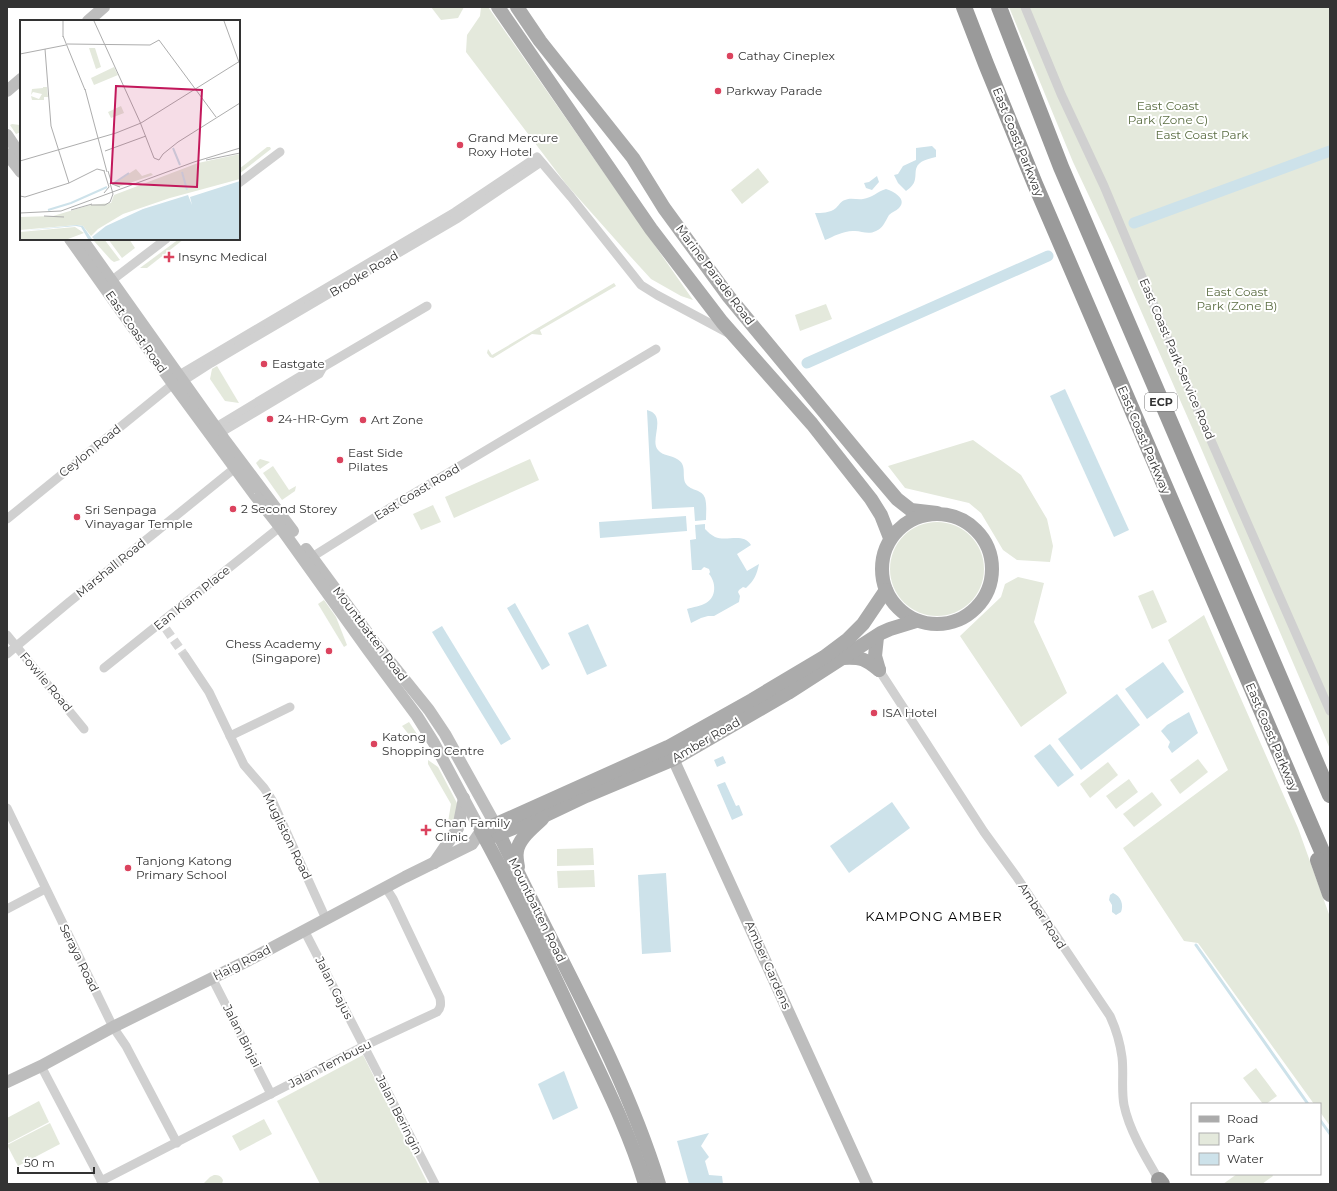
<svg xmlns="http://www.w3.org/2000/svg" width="1337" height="1191" viewBox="0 0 1337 1191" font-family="Montserrat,sans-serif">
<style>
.green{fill:#e4e9dc}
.water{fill:#cde2ea}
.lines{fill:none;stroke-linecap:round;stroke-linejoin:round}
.stream{stroke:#cde2ea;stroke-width:3}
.canal{stroke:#cde2ea;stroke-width:11}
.street-tunnel{stroke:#d6d6d6;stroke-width:9;stroke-dasharray:9 4.5;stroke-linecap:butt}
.street{stroke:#d0d0d0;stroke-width:9}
.secondary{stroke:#bdbdbd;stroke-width:12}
.primary{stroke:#ababab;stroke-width:14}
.highway{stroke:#9a9a9a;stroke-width:16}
.poi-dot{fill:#db435e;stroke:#fff;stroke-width:1.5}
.labels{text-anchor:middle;stroke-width:4;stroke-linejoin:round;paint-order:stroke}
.shield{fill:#fff;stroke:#707070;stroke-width:1}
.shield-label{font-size:11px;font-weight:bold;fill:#333}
.poi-label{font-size:12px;fill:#333;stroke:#fff;text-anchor:start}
.park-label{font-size:12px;fill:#5a6d42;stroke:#fff}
.street-label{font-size:12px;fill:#333;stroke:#fff}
.neighbourhood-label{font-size:13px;letter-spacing:1px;fill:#000;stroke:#fff}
.inset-river{fill:none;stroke:#cde2ea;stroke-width:2}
.inset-road{fill:none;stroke:#adadad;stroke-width:1}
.view{fill:#c2185b;fill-opacity:0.15;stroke:#c2185b;stroke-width:2}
.inset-edge{fill:none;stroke:#333;stroke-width:2}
</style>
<rect width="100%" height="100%" fill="#fff"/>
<g class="green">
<polygon points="431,7 464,7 458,18 441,20"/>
<polygon points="481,7 488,7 693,300 681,296 651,279 630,256 566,184 466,52 467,35 480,16"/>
<polygon points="1009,7 1330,7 1330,749 1198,441 1113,247 1073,162"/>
<polygon points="12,124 20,125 21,132 16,134 10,125"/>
<polygon points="267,147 270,147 271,149 239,174 239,169"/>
<polygon points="758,168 769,182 742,204 731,190"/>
<polygon points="90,239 104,239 120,260 114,262 111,260 94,241"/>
<polygon points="108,239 129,239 135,248 122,258"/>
<polygon points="179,239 184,239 147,268 140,268"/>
<polygon points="614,283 616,286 540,330 542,335 532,334 493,358 490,357 487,353 488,349 492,355"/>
<polygon points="826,304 832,319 800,331 795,315"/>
<polygon points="217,366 239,403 225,401 210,379 212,369"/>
<polygon points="973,440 1021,475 1047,519 1053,546 1050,562 1017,560 1003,550 981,513 969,503 905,488 888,466"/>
<polygon points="260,459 270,462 260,469 256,463"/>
<polygon points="530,459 539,480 454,518 445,497"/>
<polygon points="273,466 289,490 296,486 295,491 282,500 263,473"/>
<polygon points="433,505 441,522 421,530 413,514"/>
<circle cx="937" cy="569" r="47"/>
<polygon points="1018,577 1044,583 1034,622 1067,693 1021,727 960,636 1001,597 1005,584"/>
<polygon points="1153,590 1167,622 1152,629 1138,596"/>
<polygon points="324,600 336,617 347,645 344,647 318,604"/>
<polygon points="1204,615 1298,828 1330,917 1330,1126 1320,1112 1320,1104 1314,1104 1198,943 1184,941 1123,848 1228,770 1168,640"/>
<polygon points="409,722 421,740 418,744 410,736 402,726"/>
<polygon points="1198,759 1208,772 1180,794 1170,780"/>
<polygon points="428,760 438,767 458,805 453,824 448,822 451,804 428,764"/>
<polygon points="1108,762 1118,775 1090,798 1080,784"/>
<polygon points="1129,779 1138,792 1116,809 1106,796"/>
<polygon points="1152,792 1162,805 1134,827 1123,814"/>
<polygon points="593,848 594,865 557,866 557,849"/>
<polygon points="594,870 595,887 558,888 557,871"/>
<polygon points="363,1055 428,1184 320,1184 277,1101"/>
<polygon points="1256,1068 1277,1096 1266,1104 1263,1104 1243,1078"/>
<polygon points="39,1101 49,1122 7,1144 7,1118"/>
<polygon points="264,1119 272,1134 240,1151 232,1136"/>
<polygon points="50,1123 60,1144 18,1166 7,1145"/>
<polygon points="1237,1174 1272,1174 1273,1176 1262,1184 1223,1184"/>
<path d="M214 1175C219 1175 221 1176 223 1180L222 1184H203L210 1177Z"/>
</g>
<g class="water">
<path d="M932 146 936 150V157C901 164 927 178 906 191L898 183 894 175 898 174 903 166 916 160V148Z"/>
<polygon points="877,176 879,182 872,190 866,188 864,183 869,182"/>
<path d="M886 189C893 191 908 199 899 208 896 211 892 212 889 215 885 222 883 228 876 231 868 235 862 231 855 231 845 230 834 236 825 240L815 213C821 213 830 213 836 208 839 205 841 201 845 200 851 197 857 200 863 199 872 198 878 191 886 189Z"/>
<polygon points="1065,389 1129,530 1114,537 1050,396"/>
<path d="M647 410C668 415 649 440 658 450 663 456 671 455 677 459 688 465 681 476 686 484 691 491 702 489 705 498 707 505 706 513 706 520L695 521 694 507 652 509Z"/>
<polygon points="686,516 687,531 600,538 599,522"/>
<path d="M705 524V529C708 532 711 535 715 537 727 542 743 532 751 545L737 554 747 571 759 564C757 574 754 581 746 588L743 587 739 590 738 592 740 596 739 602 714 616H708L701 618 691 623 687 609C693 607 701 606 706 603 717 597 716 582 709 574L710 572 709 569 704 567 701 570H692L690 540 696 539 695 525Z"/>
<polygon points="515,603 550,665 542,670 507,608"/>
<polygon points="588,624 607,666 587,675 568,633"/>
<polygon points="442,626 511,739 501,745 432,632"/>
<polygon points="1163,662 1184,692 1147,719 1125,689"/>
<polygon points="1117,694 1140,725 1081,770 1058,739"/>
<polygon points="1189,712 1198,733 1172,753 1168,747 1170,742 1161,731 1167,725"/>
<polygon points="1050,744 1074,775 1058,787 1034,756"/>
<polygon points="723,756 726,763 717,767 714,760"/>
<polygon points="725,782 736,806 739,805 743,815 732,820 717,785"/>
<polygon points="892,802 910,828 849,873 830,846"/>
<polygon points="666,873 671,952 642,954 638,875"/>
<path d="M1113 893C1121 896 1124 905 1121 912L1116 915 1112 912V905L1109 900 1110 895Z"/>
<polygon points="564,1071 578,1108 553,1120 538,1084"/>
<polygon points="709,1133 701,1146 709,1157 705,1161 709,1175 722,1176 723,1184 689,1184 677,1141"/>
</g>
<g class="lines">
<g class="stream">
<polyline points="1196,945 1308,1104"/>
<polyline points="1320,1120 1330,1134"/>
</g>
<g class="canal">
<polyline points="1134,223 1330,151"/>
<polyline points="807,363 1048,256"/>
</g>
<polyline class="street-tunnel" points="166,629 185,656"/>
<g class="street">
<polyline points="1025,7 1061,94 1104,186 1202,420 1330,711"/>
<polyline points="239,183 280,152"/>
<polyline points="111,281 166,239"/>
<polyline points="179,375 455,212 537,157 571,197 641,285 657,295 728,333"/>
<polyline points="183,381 211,363 458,218 541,162"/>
<polyline points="216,427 314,368 323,367 427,306"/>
<polyline points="220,433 319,374 323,367"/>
<polyline points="7,519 173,384"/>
<polyline points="312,557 401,501 656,349"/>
<polyline points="7,635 84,729"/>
<polyline points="7,654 68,603 235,468"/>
<polyline points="185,656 209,692 244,765 264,788 272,800 326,919"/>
<polyline points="104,668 280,527"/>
<path d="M879 670 984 832 1016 876 1110 1016C1116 1029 1120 1042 1122 1057 1124 1073 1121 1089 1124 1105 1129 1130 1146 1158 1159 1180"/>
<polyline points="230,736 290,707"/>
<polyline points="7,808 113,1027 126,1046 177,1143"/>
<polyline points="7,909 45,889"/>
<polyline points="304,930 435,1184"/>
<polyline points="212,978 271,1094"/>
<polyline points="41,1066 103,1184"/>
<path d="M101 1181 364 1046 437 1012C441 1008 441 1004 440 998L393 899 386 888"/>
</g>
<g class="secondary">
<polyline points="88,21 104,7"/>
<polyline points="7,91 21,79"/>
<polyline points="7,135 21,156"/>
<polyline points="7,154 21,172"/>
<polyline points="82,239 224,439 293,531"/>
<polyline points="306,549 375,643 429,710 445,734 495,824"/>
<polyline points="670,752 867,1184"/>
<polyline points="434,863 458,828 464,798"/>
<polyline points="7,1082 41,1066 113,1027 249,960 405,877 472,844 481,831 434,743 417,716 368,650 280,527 254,494 173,384 70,239"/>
</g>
<g class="primary">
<polyline points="498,7 651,229 722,322 812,424 871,499 881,515 890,538"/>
<polyline points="517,7 540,41 633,158 664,208 729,297 869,466 897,499 911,510 937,513"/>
<circle cx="937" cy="569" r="55"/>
<polyline points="877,637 875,656 879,670"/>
<path d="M843 658C862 657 865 659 879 670"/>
<path d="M495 825C550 944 620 1058 659 1184"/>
<polyline points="486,839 546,815 586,796 674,759 788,693 881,633 890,629 916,621"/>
<path d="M518 867C517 862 516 856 517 851 519 838 533 828 542 819"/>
<path d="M645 1184C629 1131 604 1082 581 1033 549 965 517 897 481 831L668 747 752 700 824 657 848 639 863 624 886 590"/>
</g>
<g class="highway">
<polyline points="964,7 986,64 1035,184 1330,870"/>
<polyline points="999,7 1061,167 1330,795"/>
<polyline points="1318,860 1330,894"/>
<polyline points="1159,1180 1162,1184"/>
</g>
</g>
<g class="poi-dot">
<circle cx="730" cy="56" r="4"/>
<circle cx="718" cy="91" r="4"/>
<circle cx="460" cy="145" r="4"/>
<path d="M167 251h4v4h4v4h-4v4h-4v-4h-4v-4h4z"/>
<circle cx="264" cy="364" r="4"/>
<circle cx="270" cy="419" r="4"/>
<circle cx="363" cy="420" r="4"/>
<circle cx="340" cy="460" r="4"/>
<circle cx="233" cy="509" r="4"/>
<circle cx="77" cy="517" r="4"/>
<circle cx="329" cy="651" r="4"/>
<circle cx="874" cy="713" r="4"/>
<circle cx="374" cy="744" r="4"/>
<path d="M424 824h4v4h4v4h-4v4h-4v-4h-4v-4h4z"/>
<circle cx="128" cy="868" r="4"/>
</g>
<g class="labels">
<rect class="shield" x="1145" y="393" width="32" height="18" rx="3"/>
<g class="shield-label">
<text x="1161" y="406">ECP</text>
</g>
<g class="poi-label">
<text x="738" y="60">Cathay Cineplex</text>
<text x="726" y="95">Parkway Parade</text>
<text x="468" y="142">Grand Mercure<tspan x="468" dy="14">Roxy Hotel</tspan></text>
<text x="178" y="261">Insync Medical</text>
<text x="272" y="368">Eastgate</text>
<text x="278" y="423">24-HR-Gym</text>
<text x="371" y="424">Art Zone</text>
<text x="348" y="457">East Side<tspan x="348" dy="14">Pilates</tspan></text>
<text x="241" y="513">2 Second Storey</text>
<text x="85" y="514">Sri Senpaga<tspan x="85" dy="14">Vinayagar Temple</tspan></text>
<text x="321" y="648" text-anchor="end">Chess Academy<tspan x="321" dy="14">(Singapore)</tspan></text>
<text x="882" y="717">ISA Hotel</text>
<text x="382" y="741">Katong<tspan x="382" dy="14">Shopping Centre</tspan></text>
<text x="435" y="827">Chan Family<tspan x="435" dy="14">Clinic</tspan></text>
<text x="136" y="865">Tanjong Katong<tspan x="136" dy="14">Primary School</tspan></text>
</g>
<g class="park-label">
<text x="1168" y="110">East Coast<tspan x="1168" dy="14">Park (Zone C)</tspan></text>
<text x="1202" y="139">East Coast Park</text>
<text x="1237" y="296">East Coast<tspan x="1237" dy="14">Park (Zone B)</tspan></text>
</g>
<g class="street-label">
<text transform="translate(1018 142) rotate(68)" y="4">East Coast Parkway</text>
<text transform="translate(364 274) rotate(-31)" y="4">Brooke Road</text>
<text transform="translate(715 275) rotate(53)" y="4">Marine Parade Road</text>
<text transform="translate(136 332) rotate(55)" y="4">East Coast Road</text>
<text transform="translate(1177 359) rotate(67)" y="4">East Coast Park Service Road</text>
<text transform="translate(1144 440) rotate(67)" y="4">East Coast Parkway</text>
<text transform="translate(90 451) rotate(-39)" y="4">Ceylon Road</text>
<text transform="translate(417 492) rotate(-31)" y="4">East Coast Road</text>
<text transform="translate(111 568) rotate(-39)" y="4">Marshall Road</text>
<text transform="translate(192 598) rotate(-39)" y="4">Ean Kiam Place</text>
<text transform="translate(370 634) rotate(53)" y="4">Mountbatten Road</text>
<text transform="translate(46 682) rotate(50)" y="4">Fowlie Road</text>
<text transform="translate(1272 737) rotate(67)" y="4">East Coast Parkway</text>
<text transform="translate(706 740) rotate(-30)" y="4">Amber Road</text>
<text transform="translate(287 836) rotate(64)" y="4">Mugliston Road</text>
<text transform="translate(537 910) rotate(64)" y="4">Mountbatten Road</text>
<text transform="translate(1042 916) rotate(57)" y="4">Amber Road</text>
<text transform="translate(79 958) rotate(64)" y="4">Seraya Road</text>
<text transform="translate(242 963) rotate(-27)" y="4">Haig Road</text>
<text transform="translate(768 965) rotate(66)" y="4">Amber Gardens</text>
<text transform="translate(334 988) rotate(63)" y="4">Jalan Gajus</text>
<text transform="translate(242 1036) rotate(63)" y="4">Jalan Binjai</text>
<text transform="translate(330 1064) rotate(-27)" y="4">Jalan Tembusu</text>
<text transform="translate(399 1115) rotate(63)" y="4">Jalan Beringin</text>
</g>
<g class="neighbourhood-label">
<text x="934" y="921">KAMPONG AMBER</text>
</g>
</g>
<g transform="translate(20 20)">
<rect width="220" height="220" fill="#fff"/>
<path d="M69 28H75L81 47 76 49ZM94 47 98 55 74 65 71 58ZM23 67H27L28 77H24V80H12L11 76 19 79 22 74 13 72 11 75 12 69 23 68V72ZM101 86 104 93 91 98 88 92ZM220 134V159L150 178 103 194 78 209 71 216 63 206 57 205 0 210V197L33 196 70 185 91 183 94 175 178 143ZM116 149 122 156 131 153 133 155 98 167 93 164ZM55 207 64 213 48 219H0V212Z" fill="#e4e9dc"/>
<path d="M220 161V219H74L72 217 86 206 123 189 168 175 172 185 170 177ZM57 205 63 206 72 219H68L61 207 56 206 0 211Z" fill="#cde2ea"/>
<path class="inset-river" d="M153 128 160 145M162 152 167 170M94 163 109 153M28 190 51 183 87 167"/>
<path class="inset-road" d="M43 1V17M74 1 120 102M204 1 220 45M43 16 65 70M47 24 130 25 139 20 196 97M25 29 31 106 49 163M0 34 46 25M65 69 87 152M120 102 134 138 139 140 143 134 158 122 220 83M85 131 126 116M186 140 220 133M0 141 96 113 121 103 220 41M84 151 89 167 84 173M88 151 92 164 100 167M0 176 5 177 49 163 77 149 85 151M71 185H85L90 182 93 174 90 163M51 190 72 184M0 193 41 191 174 142 220 128M24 196 44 197"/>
<path class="view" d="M96 66 182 70 177 167 91 163Z"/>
<rect width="220" height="220" class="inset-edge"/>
</g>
<rect width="1337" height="1191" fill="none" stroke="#333333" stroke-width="16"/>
<rect x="1191" y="1103" width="130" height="72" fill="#ffffff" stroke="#adadad"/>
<rect x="1199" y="1116" width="20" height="6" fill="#ababab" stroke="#adadad"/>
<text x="1227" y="1123" font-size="12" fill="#333333">Road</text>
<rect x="1199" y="1133" width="20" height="12" fill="#e4e9dc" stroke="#adadad"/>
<text x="1227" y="1143" font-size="12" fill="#333333">Park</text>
<rect x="1199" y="1153" width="20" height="12" fill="#cde2ea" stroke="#adadad"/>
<text x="1227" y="1163" font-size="12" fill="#333333">Water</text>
<path d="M18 1167v6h76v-6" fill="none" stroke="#333333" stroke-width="2"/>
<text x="24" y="1167" font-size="12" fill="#333333" stroke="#ffffff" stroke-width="3" paint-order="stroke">50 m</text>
</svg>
